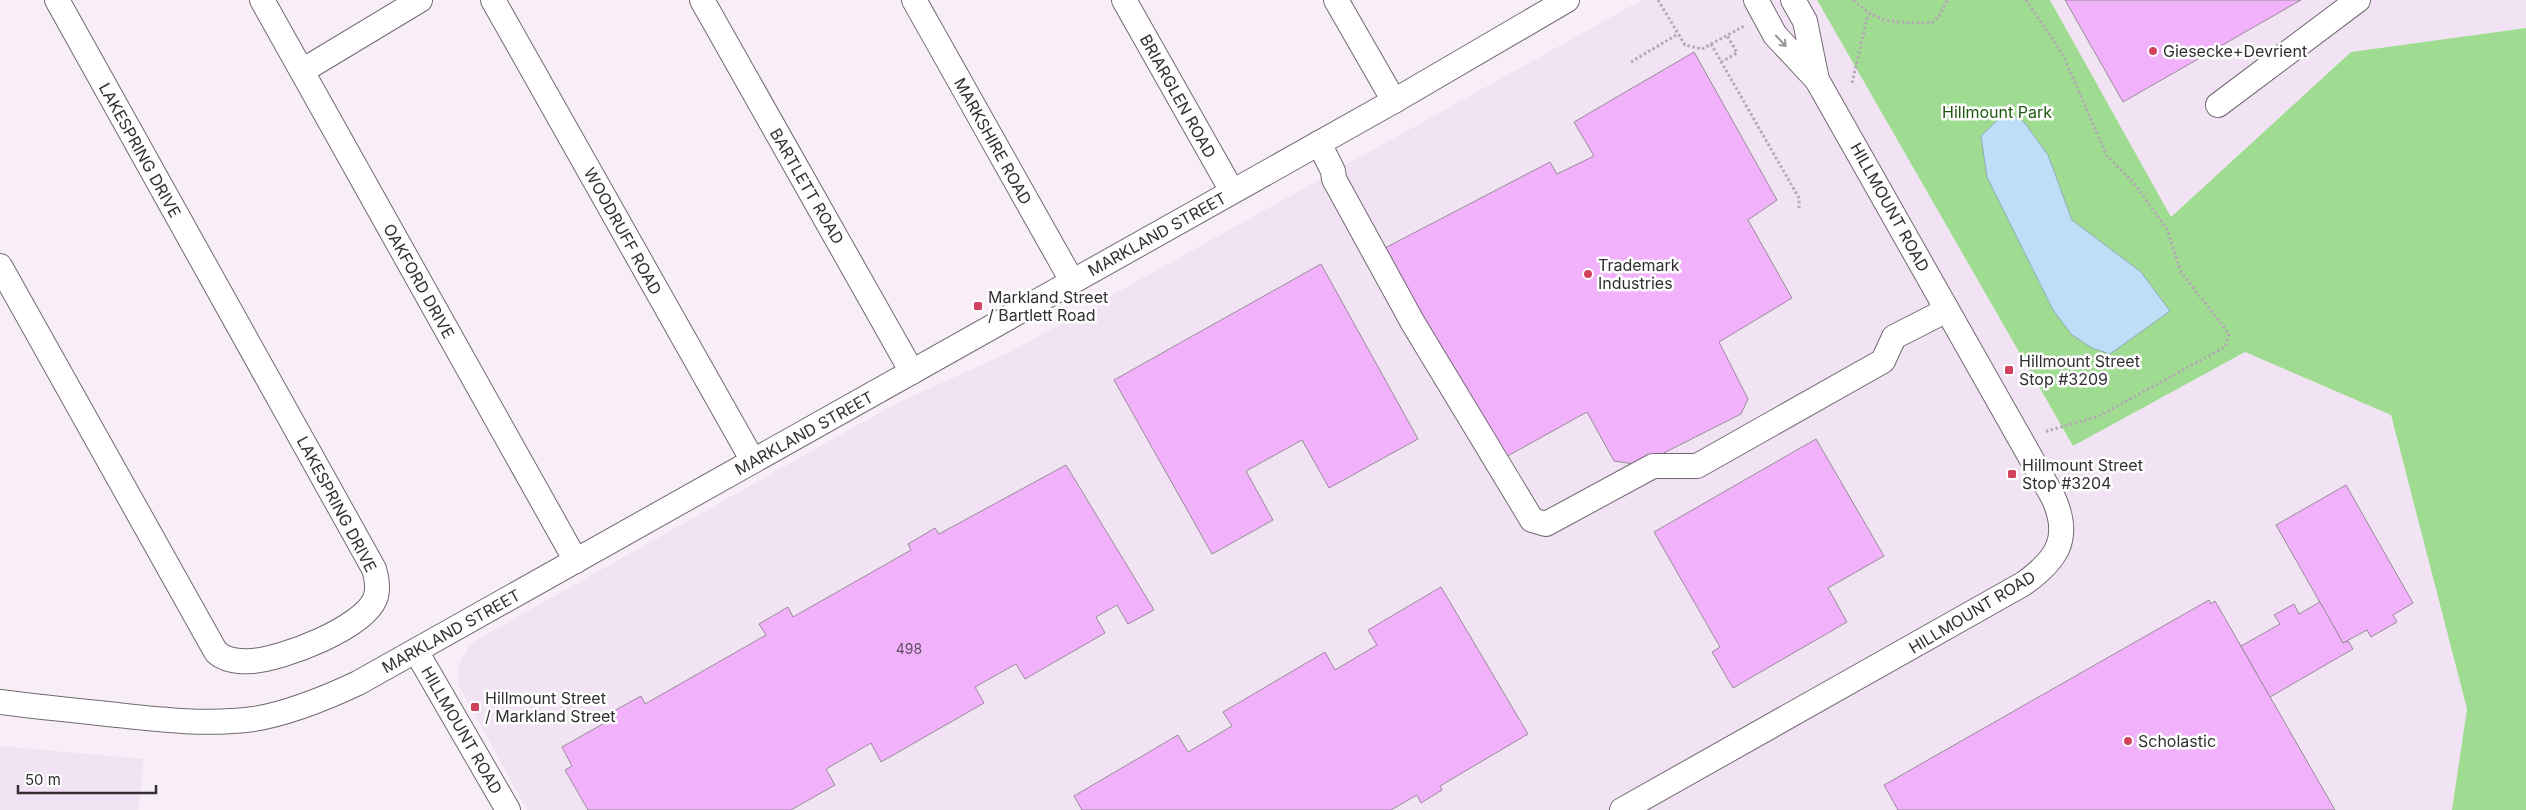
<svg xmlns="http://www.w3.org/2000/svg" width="2526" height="810" viewBox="0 0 2526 810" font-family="Inter,sans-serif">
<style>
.built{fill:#f2e3f4}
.green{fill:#9fdc91}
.water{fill:#bddef6;stroke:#94aabc}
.building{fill:#f2b1fb;stroke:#968d97}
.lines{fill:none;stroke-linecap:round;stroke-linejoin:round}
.minor-casing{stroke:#716972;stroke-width:26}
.path{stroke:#b2abb3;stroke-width:3;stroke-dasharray:2.5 2.5;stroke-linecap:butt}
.minor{stroke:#fff;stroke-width:24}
.oneway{stroke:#999799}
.poi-dot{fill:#d2425f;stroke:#fefefe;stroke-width:2}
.labels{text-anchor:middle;stroke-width:5;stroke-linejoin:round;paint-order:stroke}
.number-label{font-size:14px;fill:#635065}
.poi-label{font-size:16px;fill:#332f33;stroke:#fefefe;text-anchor:start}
.street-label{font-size:16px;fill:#332f33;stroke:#fefefe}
.park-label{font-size:16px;fill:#1f590e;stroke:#fefefe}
</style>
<rect width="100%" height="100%" fill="#f7eef8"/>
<g class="built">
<polygon points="1642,0 1817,0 2073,446 2245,352 2391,415 2467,709 2452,810 527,810 459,686 458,670 461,660 473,642 897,403 1010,352"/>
<polygon points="2050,0 2526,0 2526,28 2351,52 2171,218"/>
<polygon points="0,746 144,759 138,810 0,810"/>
</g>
<polygon class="green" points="1817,0 2050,0 2171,217 2351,52 2526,28 2526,810 2452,810 2467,709 2391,415 2245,352 2073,446"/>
<polygon class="water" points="2007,111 2024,122 2048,155 2072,220 2141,272 2170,311 2110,354 2092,348 2072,335 2053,310 1987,177 1981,136"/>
<g class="building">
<polygon points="2065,0 2301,0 2123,102"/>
<polygon points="1694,52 1777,200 1748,220 1792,298 1719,342 1748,399 1741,414 1640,465 1614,461 1587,412 1504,458 1383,249 1550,162 1557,174 1594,156 1574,122"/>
<polygon points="1321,264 1418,439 1329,488 1302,440 1246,471 1273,520 1212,554 1114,380"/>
<polygon points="1816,439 1884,556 1828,588 1847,622 1733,688 1712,652 1720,647 1654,532"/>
<polygon points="1066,465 1154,610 1128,624 1117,605 1096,617 1105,633 1025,679 1016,664 975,687 984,703 881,762 871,743 826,769 835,785 791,810 588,810 565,770 572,766 562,747 617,716 614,711 641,696 645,704 766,635 759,624 788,607 793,617 911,550 908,544 935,528 939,534"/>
<polygon points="2346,485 2413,603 2393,615 2397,622 2371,637 2367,630 2343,643 2276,525"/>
<polygon points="1441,587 1528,734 1440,786 1442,790 1421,803 1417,795 1391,810 1082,810 1074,796 1178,735 1188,752 1232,726 1223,712 1325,652 1335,670 1377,645 1368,630"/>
<polygon points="2209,600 2211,604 2215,601 2335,810 1898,810 1884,785"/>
<polygon points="2320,602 2343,643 2348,641 2353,649 2270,697 2241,646 2280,624 2274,615 2294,604 2299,614"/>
</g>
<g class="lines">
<g class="minor-casing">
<g id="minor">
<polyline points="262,0 576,561"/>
<polyline points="493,0 753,461"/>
<polyline points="702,0 912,372"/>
<polyline points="914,0 1072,281"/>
<polyline points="1124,0 1232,191"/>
<polyline points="1336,0 1394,101"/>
<polyline points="1793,0 1805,21 1817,80"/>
<polyline points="302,71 420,0"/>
<polyline points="2218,105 2358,0"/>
<polyline points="1319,143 1333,171 1334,179 1413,323 1532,520 1546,524 1653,466 1697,466 1883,361 1894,337 1947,310"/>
<path d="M0 266 216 652C226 661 239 662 252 661 283 659 363 628 375 599 379 589 377 579 374 569L57 0"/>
<polyline points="416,651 508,810"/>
<path d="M0 702C39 707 78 711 117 715 163 720 208 725 254 719 290 713 324 699 358 683L1394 101 1567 0"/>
<path d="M1622 810 2023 584C2057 560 2072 538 2053 497L1817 80 1775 35 1756 0"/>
</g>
</g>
<g class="path">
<polyline points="1658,0 1685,45 1702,49 1746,25"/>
<path d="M1853 0C1881 26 1897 22 1932 23L1939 16 1947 0"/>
<polyline points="2026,0 2062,53 2107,156 2134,183 2167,229 2181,272 2229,334 2225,347 2099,416 2044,432"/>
<polyline points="1711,44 1799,198 1799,209"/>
<polyline points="1631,62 1678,34"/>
<polyline points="1721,62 1737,53 1727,35"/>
<polyline points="1852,83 1868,14"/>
</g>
<use href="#minor" class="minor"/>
</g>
<defs><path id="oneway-shaft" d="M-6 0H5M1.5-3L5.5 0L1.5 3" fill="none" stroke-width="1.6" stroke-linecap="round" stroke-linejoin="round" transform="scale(1.25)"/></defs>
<use class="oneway" href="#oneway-shaft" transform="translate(1781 41) rotate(47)"/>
<g class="poi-dot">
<circle cx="2153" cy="51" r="5"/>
<circle cx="1588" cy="274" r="5"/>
<rect x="973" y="301" width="10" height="10" rx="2.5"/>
<rect x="2004" y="365" width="10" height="10" rx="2.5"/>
<rect x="2007" y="469" width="10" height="10" rx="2.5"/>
<rect x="470" y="702" width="10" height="10" rx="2.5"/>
<circle cx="2128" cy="741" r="5"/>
</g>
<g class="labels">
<g class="number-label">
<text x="909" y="654">498</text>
</g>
<g class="poi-label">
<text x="2163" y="57">Giesecke+Devrient</text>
<text x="1598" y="271">Trademark<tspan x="1598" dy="18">Industries</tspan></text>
<text x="988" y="303">Markland Street<tspan x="988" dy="18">/ Bartlett Road</tspan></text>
<text x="2019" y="367">Hillmount Street<tspan x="2019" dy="18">Stop #3209</tspan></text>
<text x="2022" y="471">Hillmount Street<tspan x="2022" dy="18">Stop #3204</tspan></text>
<text x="485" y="704">Hillmount Street<tspan x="485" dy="18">/ Markland Street</tspan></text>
<text x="2138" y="747">Scholastic</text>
</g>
<g class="street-label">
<text transform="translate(1178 96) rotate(61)" y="6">BRIARGLEN ROAD</text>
<text transform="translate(993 141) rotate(61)" y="6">MARKSHIRE ROAD</text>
<text transform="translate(140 150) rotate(61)" y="6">LAKESPRING DRIVE</text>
<text transform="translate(807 186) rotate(60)" y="6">BARTLETT ROAD</text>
<text transform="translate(1890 207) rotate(61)" y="6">HILLMOUNT ROAD</text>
<text transform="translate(623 231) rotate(61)" y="6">WOODRUFF ROAD</text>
<text transform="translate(1157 234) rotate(-29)" y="6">MARKLAND STREET</text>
<text transform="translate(419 281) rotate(61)" y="6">OAKFORD DRIVE</text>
<text transform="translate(804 433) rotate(-29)" y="6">MARKLAND STREET</text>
<text transform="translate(337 504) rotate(62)" y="6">LAKESPRING DRIVE</text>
<text transform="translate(1972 612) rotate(-31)" y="6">HILLMOUNT ROAD</text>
<text transform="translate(451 631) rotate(-29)" y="6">MARKLAND STREET</text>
<text transform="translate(462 730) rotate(60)" y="6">HILLMOUNT ROAD</text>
</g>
<g class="park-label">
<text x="1997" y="118">Hillmount Park</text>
</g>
</g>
<path d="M18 785v8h138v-8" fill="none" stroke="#332f33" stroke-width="2.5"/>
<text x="25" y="785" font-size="15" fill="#332f33" stroke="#fefefe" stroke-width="4" paint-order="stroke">50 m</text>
</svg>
